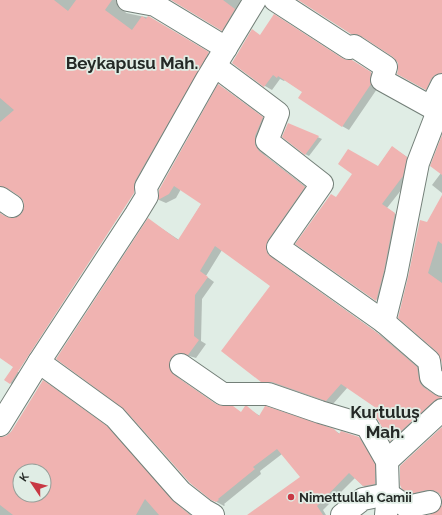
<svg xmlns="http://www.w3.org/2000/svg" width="442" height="515" viewBox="0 0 442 515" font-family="Raleway,sans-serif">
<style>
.shadow{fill:#0003;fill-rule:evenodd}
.building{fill:#f0b3b1;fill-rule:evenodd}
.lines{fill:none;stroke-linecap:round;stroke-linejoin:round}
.minor-casing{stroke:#737f78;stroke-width:24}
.minor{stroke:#fff;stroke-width:22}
.poi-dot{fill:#c83844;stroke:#e0ede5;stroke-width:1.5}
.labels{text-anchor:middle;stroke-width:3.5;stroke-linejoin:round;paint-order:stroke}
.poi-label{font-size:13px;font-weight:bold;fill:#242926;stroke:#e0ede5;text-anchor:start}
.district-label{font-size:17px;font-weight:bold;fill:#242926;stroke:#e0ede5}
</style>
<rect width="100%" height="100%" fill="#e0ede5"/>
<g class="shadow">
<path d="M0 0H123V9L126 13 150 18 214 57 141 185 17 387 5 380 14 367 0 357V214L7 218H18L23 214 25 206 24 200 20 195 8 189 1 190 0 191ZM136 188 138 189 20 372H17Z"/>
<polygon points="172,0 249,0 228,33"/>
<polygon points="300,0 442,0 442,31 418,66 439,81 432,93 398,74 399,63 394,56 363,37 358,37 351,33"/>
<polygon points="261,36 359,65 378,77 377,89 349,130 342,126 303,92 285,80 284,81 280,79 272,90 265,86 233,62"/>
<polygon points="219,86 226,90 269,122 262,150 266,156 311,191 272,251 274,258 278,262 383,337 424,372 425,384 427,389 438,397 442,398 442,404 398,444 391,440 379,419 378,408 348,387 333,404 280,386 269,385 262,381 271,286 222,250 206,276 214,282 202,299 201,341 206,344 196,358 189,356 183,357 176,375 181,380 218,406 242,413 247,408 260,416 334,430 340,434 358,437 366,442 381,469 382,487 371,490 363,486 355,478 323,510 326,515 249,515 302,477 282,454 260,471 261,474 224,504 225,505 224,506 211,499 123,406 155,224 179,240 202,203 181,189 176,198 166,203 159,200 160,195"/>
<polygon points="288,124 322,139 309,156 305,154"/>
<polygon points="442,138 442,193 432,185 441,173"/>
<polygon points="392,147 413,161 409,180 387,208 401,218 383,304 297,244 337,198 378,167"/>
<polygon points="442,216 442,358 438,351 399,317 427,223"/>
<path d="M50 385 114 432 180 507 191 515H0V438L6 437 11 432ZM20 471H44V495H20Z"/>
<polygon points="442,428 442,497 440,494 435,493 418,497 410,493"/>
</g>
<g class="building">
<polygon points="0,0 54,0 68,11 76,0 112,0 105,10 132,30 142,16 146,19 148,16 150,17 209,52 135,181 134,188 134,193 10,384 4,380 13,367 0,358 0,213 5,216 11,218 17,217 22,213 24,206 23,200 19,196 7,188 0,186 0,122 14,110 0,98"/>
<polygon points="171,0 223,0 235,9 222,31"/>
<polygon points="298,0 442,0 442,73 435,75 431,79 426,90 397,74 398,70 398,63 393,57 361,36 356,34 351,34"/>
<polygon points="274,14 342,58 347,60 352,60 371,72 370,82 371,84 342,127 298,98 302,92 278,76 277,78 273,75 264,87 232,63 252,29 260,35"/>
<polygon points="218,84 263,117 255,136 255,145 259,151 305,187 268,240 266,246 267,253 271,257 376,332 417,367 419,379 420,383 423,387 435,395 442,397 434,401 390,441 378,420 372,415 376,408 341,384 326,401 272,382 261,382 221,351 270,286 215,246 200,271 208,277 195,295 194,336 199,340 188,355 182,353 175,354 171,358 169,364 170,370 174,375 216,404 223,406 233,406 241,412 245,406 247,406 259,416 265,406 266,406 334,429 339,434 341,431 359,437 375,464 375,484 363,486 349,473 317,506 323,515 247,515 300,477 277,449 253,467 255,469 218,499 219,500 216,502 211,500 190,483 124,409 56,359 148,218 178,240 201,204 174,186 169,194 158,200 159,195 159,190"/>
<polygon points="288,123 319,136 305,155 282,137"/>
<polygon points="442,135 442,175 430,166"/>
<polygon points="392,146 407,157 403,176 382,204 395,213 384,271 376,301 295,244 331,194 336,197 352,174 338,164 348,149 378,166"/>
<polygon points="442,195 442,244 438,241 428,273 442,283 442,364 441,359 437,352 398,318 408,277 420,220 427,222"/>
<path d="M43 380 107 426 172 500 190 515H159L145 499 136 515H13L0 505V437L6 436 11 432ZM20 471H44V495H20Z"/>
<polygon points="442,427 442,499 439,493 433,490 427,490 410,494 402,489 400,485 400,466"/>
<polygon points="442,505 442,515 429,515 438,511"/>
</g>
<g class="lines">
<g class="minor-casing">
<g id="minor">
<polyline points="128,0 155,5 226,48"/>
<polyline points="275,0 349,48 354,46 386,67 382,80 438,111"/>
<polyline points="215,66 278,113 267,141 322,184 278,247 384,322 429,361 431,377 442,385"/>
<polyline points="0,198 12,206"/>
<polyline points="384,322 396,274 418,163 438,111 436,97 442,85"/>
<polyline points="39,362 115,417 181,492 204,510 213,515"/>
<polyline points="181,365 223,394 268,394 320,412 367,426 387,461 388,494 386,515"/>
<polyline points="0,425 39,362 136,214 147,196 146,187 207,79 255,0"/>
<polyline points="387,461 442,410"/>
<polyline points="342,515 363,499 388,494 407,507 430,502"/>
</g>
</g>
<use href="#minor" class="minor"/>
</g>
<circle class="poi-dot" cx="291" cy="497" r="4"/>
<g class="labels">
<g class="poi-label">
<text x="299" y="502">Nimettullah Camii</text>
</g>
<g class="district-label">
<text x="132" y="69">Beykapusu Mah.</text>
<text x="385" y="418">Kurtuluş<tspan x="385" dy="20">Mah.</tspan></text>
</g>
</g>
<g transform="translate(32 483) rotate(305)"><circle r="19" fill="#e0ede5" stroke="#959f99"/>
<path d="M0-3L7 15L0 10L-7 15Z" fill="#c83844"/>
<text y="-6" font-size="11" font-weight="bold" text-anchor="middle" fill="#242926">K</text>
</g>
</svg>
